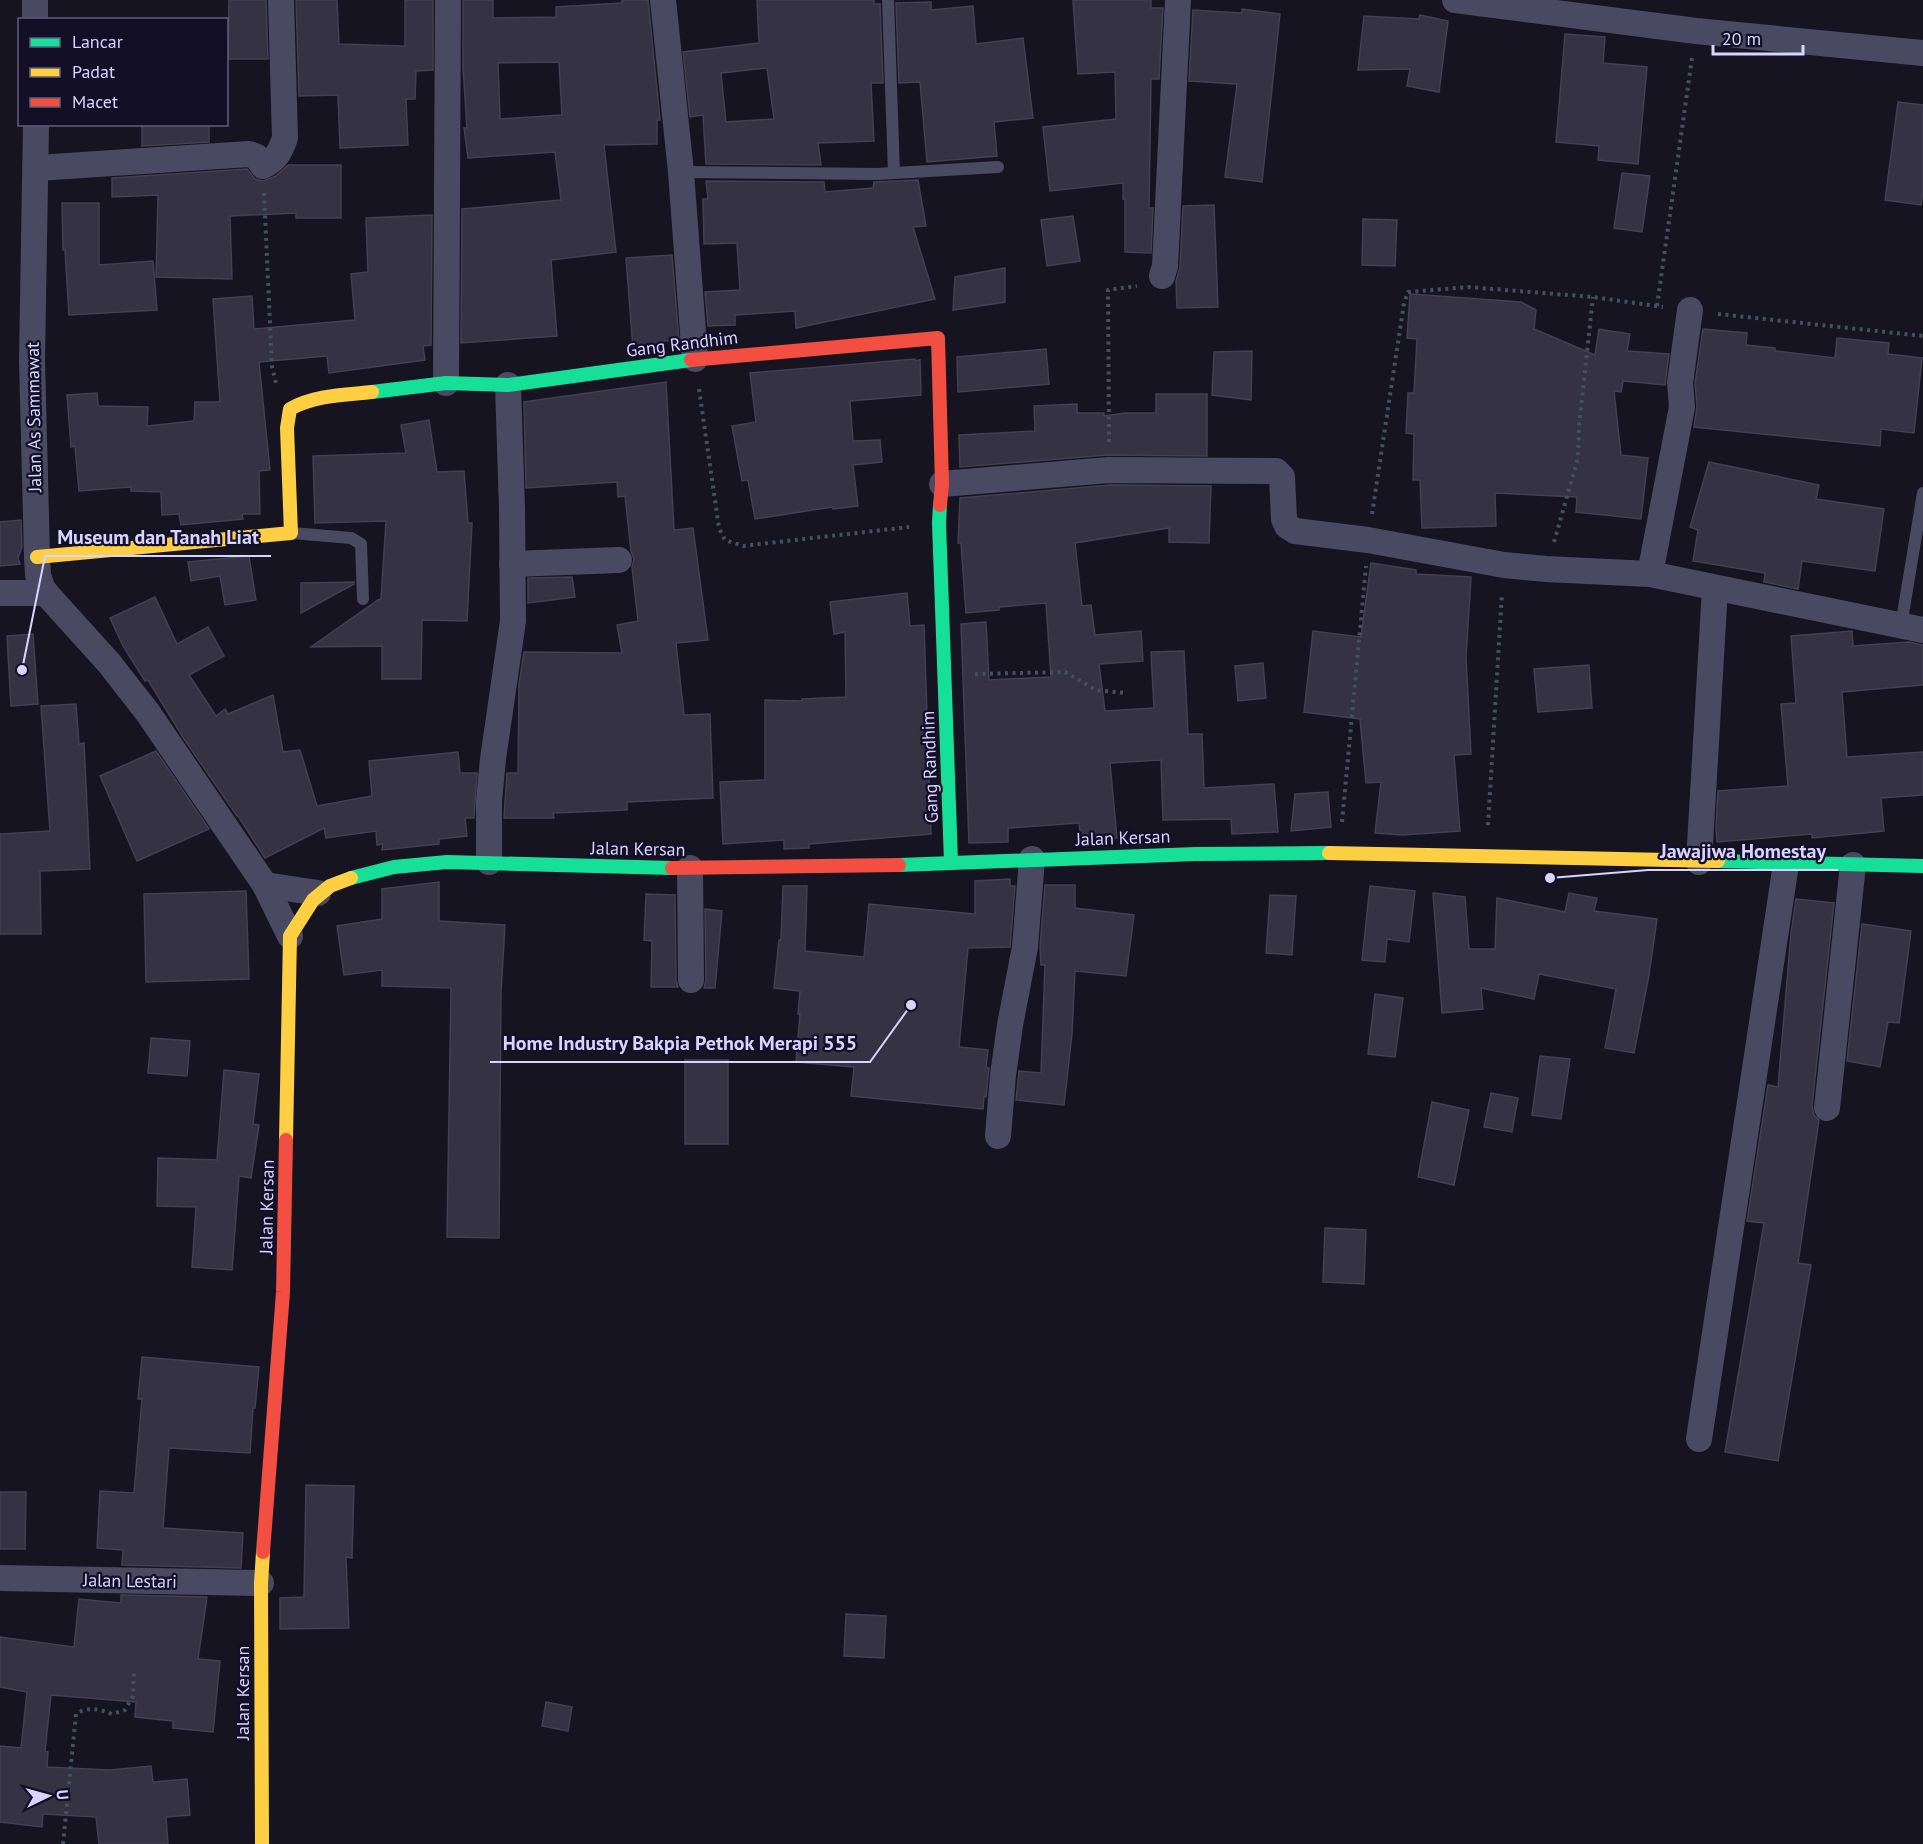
<svg xmlns="http://www.w3.org/2000/svg" width="1923" height="1844" viewBox="0 0 1923 1844" font-family="'PT Sans',sans-serif">
<style>
.building{fill:#343243;stroke:#433f54;stroke-width:1.5;fill-rule:evenodd}
.lines{fill:none;stroke-linecap:round;stroke-linejoin:round}
.path{stroke:#44505f;stroke-width:4;stroke-dasharray:3 4.5;stroke-linecap:butt}
.lane{stroke:#4a4962;stroke-width:12}
.street{stroke:#4a4962;stroke-width:26}
.fast{stroke:#16e098;stroke-width:14}
.slow{stroke:#ffcf43;stroke-width:14}
.jam{stroke:#f24e42;stroke-width:14}
.labels{text-anchor:middle;stroke-width:4.5;stroke-linejoin:round;paint-order:stroke}
.street-label{font-size:18px;fill:#d9d4ff;stroke:#130f26}
.leader{fill:none;stroke:#d9d4ff;stroke-width:2}
.callout-dot{fill:#d9d4ff;stroke:#130f26;stroke-width:2}
.callout-label{font-size:20px;text-anchor:middle;font-weight:bold;fill:#d9d4ff;stroke:#130f26;stroke-width:4.5;stroke-linejoin:round;paint-order:stroke}
</style>
<rect width="100%" height="100%" fill="#161421"/>
<g class="building">
<polygon points="229,0 266,0 268,59 228,59"/>
<polygon points="296,0 337,0 339,44 405,46 405,0 433,0 433,70 416,71 415,99 406,99 408,145 340,148 338,95 299,96"/>
<path d="M463 0H493V18L556 17V7L622 3V0H648L660 120H657V144L604 145 616 252 551 260 557 336 461 343 462 209 561 200 555 152 468 158 464 128H467L463 68ZM559 62 562 115 500 119 498 63Z"/>
<path d="M757 0H874V4H880L883 83H871L874 141 818 143 821 165 706 164 703 115 690 117 683 52 759 43ZM767 68 774 119 726 122 721 73Z"/>
<polygon points="1073,0 1151,0 1151,8 1163,8 1159,79 1151,79 1149,208 1153,208 1151,253 1125,252 1125,199 1123,199 1123,183 1050,191 1043,127 1116,119 1115,72 1078,74"/>
<polygon points="931,2 931,10 973,6 976,44 1023,38 1033,118 994,122 997,156 927,162 920,82 899,83 896,3"/>
<polygon points="1242,9 1280,14 1262,182 1225,177 1237,84 1189,81 1193,10 1242,13"/>
<polygon points="1420,15 1448,21 1439,92 1407,86 1410,69 1358,70 1364,16 1419,19"/>
<polygon points="1565,34 1605,37 1603,63 1647,67 1638,164 1598,160 1599,146 1556,142"/>
<polygon points="1898,102 1923,105 1923,191 1921,205 1885,200"/>
<polygon points="142,124 209,124 209,142 142,146"/>
<polygon points="288,165 341,165 341,218 296,218 296,213 230,216 232,279 156,277 158,195 112,197 112,178 247,169 255,179 263,181 276,176"/>
<polygon points="1622,173 1650,176 1642,232 1614,228"/>
<polygon points="918,180 926,226 913,227 935,299 796,328 795,311 735,315 735,325 708,326 705,292 740,290 737,243 704,244 703,199 708,199 706,181 824,182 825,192 873,188 874,182"/>
<polygon points="62,203 99,203 99,265 153,261 157,310 69,315 65,250 63,250"/>
<polygon points="1214,205 1218,307 1177,308 1176,281 1180,267 1183,206"/>
<polygon points="432,215 431,345 423,346 425,360 329,373 327,356 259,362 270,470 259,471 260,514 242,514 243,519 181,525 179,514 162,515 161,492 131,491 131,487 79,491 75,446 71,447 67,395 97,393 98,406 148,407 147,426 194,421 195,402 220,402 213,299 252,296 254,329 355,320 351,274 368,272 366,218"/>
<polygon points="1073,216 1080,261 1047,266 1041,220"/>
<polygon points="1363,219 1397,220 1395,266 1362,265"/>
<polygon points="672,255 679,340 664,341 664,344 633,349 626,258"/>
<polygon points="1005,268 1005,302 953,310 955,277"/>
<polygon points="1410,294 1521,302 1536,310 1534,329 1595,355 1599,329 1630,334 1627,351 1669,354 1665,385 1623,381 1621,392 1614,391 1621,455 1648,458 1641,519 1576,512 1577,497 1495,493 1496,526 1422,528 1420,480 1413,480 1414,434 1406,433 1408,393 1414,393 1417,339 1407,338"/>
<polygon points="1703,329 1747,333 1746,345 1775,348 1775,351 1835,358 1837,338 1889,343 1888,354 1922,358 1914,433 1881,429 1880,446 1694,427 1697,406 1695,383"/>
<polygon points="1046,349 1049,384 958,392 957,357"/>
<polygon points="1252,351 1251,400 1212,395 1214,352"/>
<polygon points="915,359 915,361 920,360 921,395 850,401 853,441 880,440 882,462 853,465 858,506 833,509 832,507 755,519 748,480 742,481 732,426 756,422 750,373"/>
<polygon points="666,382 674,530 693,528 708,640 676,643 684,715 710,714 713,798 627,802 627,810 553,813 554,818 504,818 507,773 518,773 519,684 524,652 622,653 617,625 638,621 632,567 634,559 631,551 625,496 618,497 617,482 526,488 524,402"/>
<polygon points="1156,394 1207,394 1207,456 1108,455 960,467 959,435 1035,431 1034,406 1077,404 1077,413 1104,413 1104,416 1125,413 1156,413"/>
<polygon points="429,420 437,472 464,471 468,523 472,523 467,621 422,620 421,679 382,679 382,646 311,647 378,600 381,599 386,521 315,523 313,456 406,453 401,425"/>
<polygon points="1709,462 1819,485 1816,499 1884,509 1875,571 1802,561 1798,589 1764,582 1765,573 1693,561 1698,530 1690,527"/>
<polygon points="1110,485 1211,486 1209,543 1169,542 1169,528 1075,543 1082,606 1091,605 1095,635 1141,631 1143,661 1099,664 1105,711 1154,708 1151,652 1184,651 1188,734 1202,734 1204,788 1274,784 1278,832 1232,834 1231,819 1163,820 1161,760 1110,763 1117,838 1081,839 1079,823 1008,828 1008,842 969,843 961,624 986,622 989,680 1051,677 1046,603 999,607 999,610 966,613 961,543 958,543 960,498"/>
<polygon points="21,520 22,547 18,558 20,564 0,566 0,522"/>
<polygon points="249,556 256,600 225,605 220,576 191,581 188,562"/>
<polygon points="1371,563 1416,570 1416,574 1471,577 1466,657 1471,754 1454,755 1460,831 1403,835 1375,833 1381,782 1366,783 1360,719 1304,712 1313,631 1361,637"/>
<polygon points="572,577 575,597 528,603 528,578"/>
<polygon points="354,582 354,584 301,613 301,583"/>
<polygon points="907,593 910,626 924,625 931,834 809,844 809,848 784,849 784,840 723,844 720,782 765,780 765,700 802,701 802,699 846,697 845,632 834,634 830,602"/>
<polygon points="155,597 177,644 208,627 224,656 189,675 216,716 225,709 228,714 273,695 283,752 300,750 317,806 372,796 369,761 458,752 460,773 477,773 474,818 465,818 467,836 439,839 439,844 382,850 383,844 377,845 376,831 326,838 324,828 265,858 238,816 237,816 184,739 148,680 145,681 123,646 110,618"/>
<polygon points="1852,631 1853,646 1909,642 1923,645 1923,685 1842,692 1847,757 1923,752 1923,795 1881,798 1884,831 1812,838 1812,834 1717,842 1716,827 1718,791 1788,786 1781,704 1796,703 1791,636"/>
<polygon points="33,634 38,704 11,706 7,636"/>
<polygon points="1263,663 1266,698 1238,701 1235,666"/>
<polygon points="1589,665 1592,708 1538,712 1534,669"/>
<polygon points="76,704 79,744 84,743 90,869 40,871 41,934 0,934 0,834 50,831 41,706"/>
<polygon points="156,751 209,829 137,861 100,776"/>
<polygon points="1328,792 1331,827 1291,831 1295,794"/>
<polygon points="1010,879 1010,886 1015,886 1010,947 968,948 959,1047 988,1050 986,1068 989,1068 986,1097 984,1096 983,1109 851,1096 854,1067 796,1062 800,1014 798,1014 800,991 774,988 779,940 781,940 783,886 807,886 805,951 864,957 869,904 975,914 975,881"/>
<polygon points="439,882 439,921 505,925 501,992 499,1238 447,1237 451,988 382,986 382,970 344,975 337,926 382,919 382,889"/>
<polygon points="1045,885 1075,885 1075,908 1134,915 1126,976 1075,971 1072,1034 1064,1105 1016,1100 1019,1071 1041,1073 1045,965 1041,965 1040,947"/>
<polygon points="1370,886 1415,891 1409,942 1387,939 1385,962 1362,960"/>
<polygon points="246,891 249,979 146,982 144,894"/>
<polygon points="1433,893 1465,897 1469,949 1495,949 1497,898 1565,912 1569,893 1597,898 1594,911 1657,919 1649,975 1634,1053 1605,1048 1616,989 1539,974 1534,999 1481,988 1483,1009 1442,1013"/>
<polygon points="646,894 675,895 676,980 678,987 651,987 652,941 644,940"/>
<polygon points="1270,895 1296,896 1292,955 1266,953"/>
<polygon points="1796,899 1834,903 1812,1106 1814,1115 1819,1120 1798,1263 1811,1265 1778,1461 1725,1452 1764,1223 1747,1221 1768,1085 1778,1087 1791,933"/>
<polygon points="705,909 722,911 715,988 704,988 706,980"/>
<polygon points="1862,924 1911,931 1899,1023 1888,1022 1880,1067 1847,1061"/>
<polygon points="1375,994 1403,998 1395,1057 1368,1054"/>
<polygon points="151,1038 190,1041 187,1076 148,1073"/>
<polygon points="1540,1056 1570,1059 1561,1119 1532,1115"/>
<rect x="685" y="1060" width="43" height="84"/>
<polygon points="224,1070 259,1074 253,1124 259,1125 251,1178 239,1176 232,1270 192,1267 196,1207 157,1206 158,1158 217,1160"/>
<polygon points="1491,1093 1518,1098 1512,1132 1484,1127"/>
<polygon points="1432,1102 1469,1110 1454,1185 1418,1177"/>
<polygon points="1325,1228 1366,1230 1364,1284 1323,1282"/>
<polygon points="142,1357 259,1367 255,1408 253,1408 250,1453 169,1448 163,1528 243,1533 241,1568 122,1565 123,1550 97,1548 100,1491 134,1493 142,1399 138,1399"/>
<polygon points="306,1485 354,1486 352,1558 346,1557 349,1628 280,1629 280,1598 304,1597"/>
<polygon points="0,1492 26,1492 25,1549 0,1549"/>
<polygon points="121,1595 207,1597 198,1659 220,1661 213,1732 173,1728 173,1721 135,1717 136,1702 51,1695 45,1751 48,1752 47,1767 110,1770 151,1766 153,1782 187,1779 190,1815 166,1817 168,1844 99,1844 96,1817 43,1814 42,1827 0,1822 0,1746 21,1748 27,1692 0,1687 0,1637 74,1647 79,1599 121,1603"/>
<polygon points="846,1614 886,1616 884,1658 844,1656"/>
<polygon points="546,1702 572,1707 568,1731 542,1726"/>
</g>
<g class="lines">
<g class="path">
<polyline points="264,193 272,367 276,383"/>
<polyline points="1657,306 1692,58"/>
<polyline points="1718,314 1923,336"/>
<polyline points="699,389 719,528 725,540 743,546 909,527"/>
<polyline points="1109,442 1108,290 1137,286"/>
<polyline points="1372,514 1404,303 1408,292 1468,287 1593,297 1663,307"/>
<polyline points="1554,542 1578,458 1579,426 1593,297"/>
<polyline points="975,674 1065,672 1096,690 1126,693"/>
<polyline points="1342,822 1366,566"/>
<polyline points="1488,825 1502,593"/>
<path d="M63 1844 76 1714C89 1706 99 1709 112 1714L125 1710 133 1696 134 1673"/>
</g>
<g class="lane">
<polyline points="888,0 894,173"/>
<polyline points="681,172 877,174 998,167"/>
<polyline points="292,533 351,538 361,544 363,599"/>
<polyline points="1901,626 1923,493"/>
</g>
<g class="street">
<polyline points="35,0 35,20"/>
<polyline points="663,0 681,172 695,359"/>
<polyline points="1455,0 1696,31 1923,53"/>
<polyline points="36,124 32,360 37,557 38,575 43,590 109,663 148,713 265,885 290,936"/>
<path d="M37 168 249 154 257 157 263 166C276 160 280 152 285 138L281 0"/>
<polyline points="1162,276 1165,266 1178,0"/>
<polyline points="446,383 448,0"/>
<polyline points="942,484 1109,470 1276,471 1282,477 1284,519 1287,526 1295,531 1368,540 1504,565 1546,569 1650,574 1923,630"/>
<polyline points="512,564 619,560"/>
<polyline points="1650,574 1682,407 1680,383 1690,310"/>
<polyline points="0,593 46,593"/>
<polyline points="489,862 489,801 493,759 513,621 512,509 508,385"/>
<polyline points="1699,862 1715,588"/>
<polyline points="690,868 691,980"/>
<polyline points="265,885 318,893"/>
<polyline points="1827,1108 1853,865"/>
<polyline points="998,1136 1003,1075 1010,1025 1025,947 1032,859"/>
<polyline points="1699,1439 1786,864"/>
<polyline points="0,1578 261,1583"/>
</g>
<g class="fast">
<polyline points="372,392 446,383 508,385 691,360"/>
<polyline points="940,505 939,523 951,862"/>
<polyline points="1718,861 1923,866"/>
<polyline points="899,865 1196,854 1329,853"/>
<polyline points="351,878 394,867 447,862 672,868"/>
</g>
<g class="slow">
<path d="M37 557 291 533 287 428 290 409C315 395 344 395 372 392"/>
<polyline points="1329,853 1718,861"/>
<polyline points="286,1140 290,936 313,900 330,886 351,878"/>
<polyline points="262,1844 261,1583 263,1552"/>
</g>
<g class="jam">
<polyline points="691,360 938,338 942,484 940,505"/>
<polyline points="672,868 899,865"/>
<polyline points="263,1552 283,1292 286,1140"/>
</g>
</g>
<g class="labels">
<g class="street-label">
<text transform="translate(682 344) rotate(-7)" y="6">Gang Randhim</text>
<text transform="translate(34 417) rotate(-91)" y="6">Jalan As Sammawat</text>
<text transform="translate(930 767) rotate(-92)" y="6">Gang Randhim</text>
<text transform="translate(1123 838) rotate(-2)" y="6">Jalan Kersan</text>
<text transform="translate(638 849) rotate(1)" y="6">Jalan Kersan</text>
<text transform="translate(267 1207) rotate(-89)" y="6">Jalan Kersan</text>
<text transform="translate(130 1581) rotate(1)" y="6">Jalan Lestari</text>
<text transform="translate(243 1693) rotate(-90)" y="6">Jalan Kersan</text>
</g>
</g>
<path class="leader" d="M22 670L45 556H271M1550 878L1648 870H1838M911 1005L870 1062H490"/>
<g class="callout-dot">
<circle cx="22" cy="670" r="6"/>
<circle cx="1550" cy="878" r="6"/>
<circle cx="911" cy="1005" r="6"/>
</g>
<g class="callout-label">
<text x="158" y="544">Museum dan Tanah Liat</text>
<text x="1743" y="858">Jawajiwa Homestay</text>
<text x="680" y="1050">Home Industry Bakpia Pethok Merapi 555</text>
</g>
<rect x="18" y="18" width="210" height="108" fill="#130f26" stroke="#625e7d" stroke-width="1.5"/>
<rect x="30" y="38" width="30" height="9" fill="#16e098" stroke="#625e7d" stroke-width="1.5"/>
<text x="72" y="48" font-size="18" fill="#d9d4ff">Lancar</text>
<rect x="30" y="68" width="30" height="9" fill="#ffcf43" stroke="#625e7d" stroke-width="1.5"/>
<text x="72" y="78" font-size="18" fill="#d9d4ff">Padat</text>
<rect x="30" y="98" width="30" height="9" fill="#f24e42" stroke="#625e7d" stroke-width="1.5"/>
<text x="72" y="108" font-size="18" fill="#d9d4ff">Macet</text>
<g transform="translate(48 1796) rotate(85)" stroke="#130f26" stroke-width="4.5" paint-order="stroke">
<path d="M0-4.5L10 22L0 15L-10 22Z" fill="#d9d4ff"/>
<text y="-9" font-size="16" font-weight="bold" text-anchor="middle" fill="#d9d4ff">U</text>
</g>
<path d="M1713 45v9h90v-9" fill="none" stroke="#d9d4ff" stroke-width="3"/>
<text x="1722" y="45" font-size="18" fill="#d9d4ff" stroke="#130f26" stroke-width="4.5" paint-order="stroke">20 m</text>
</svg>
